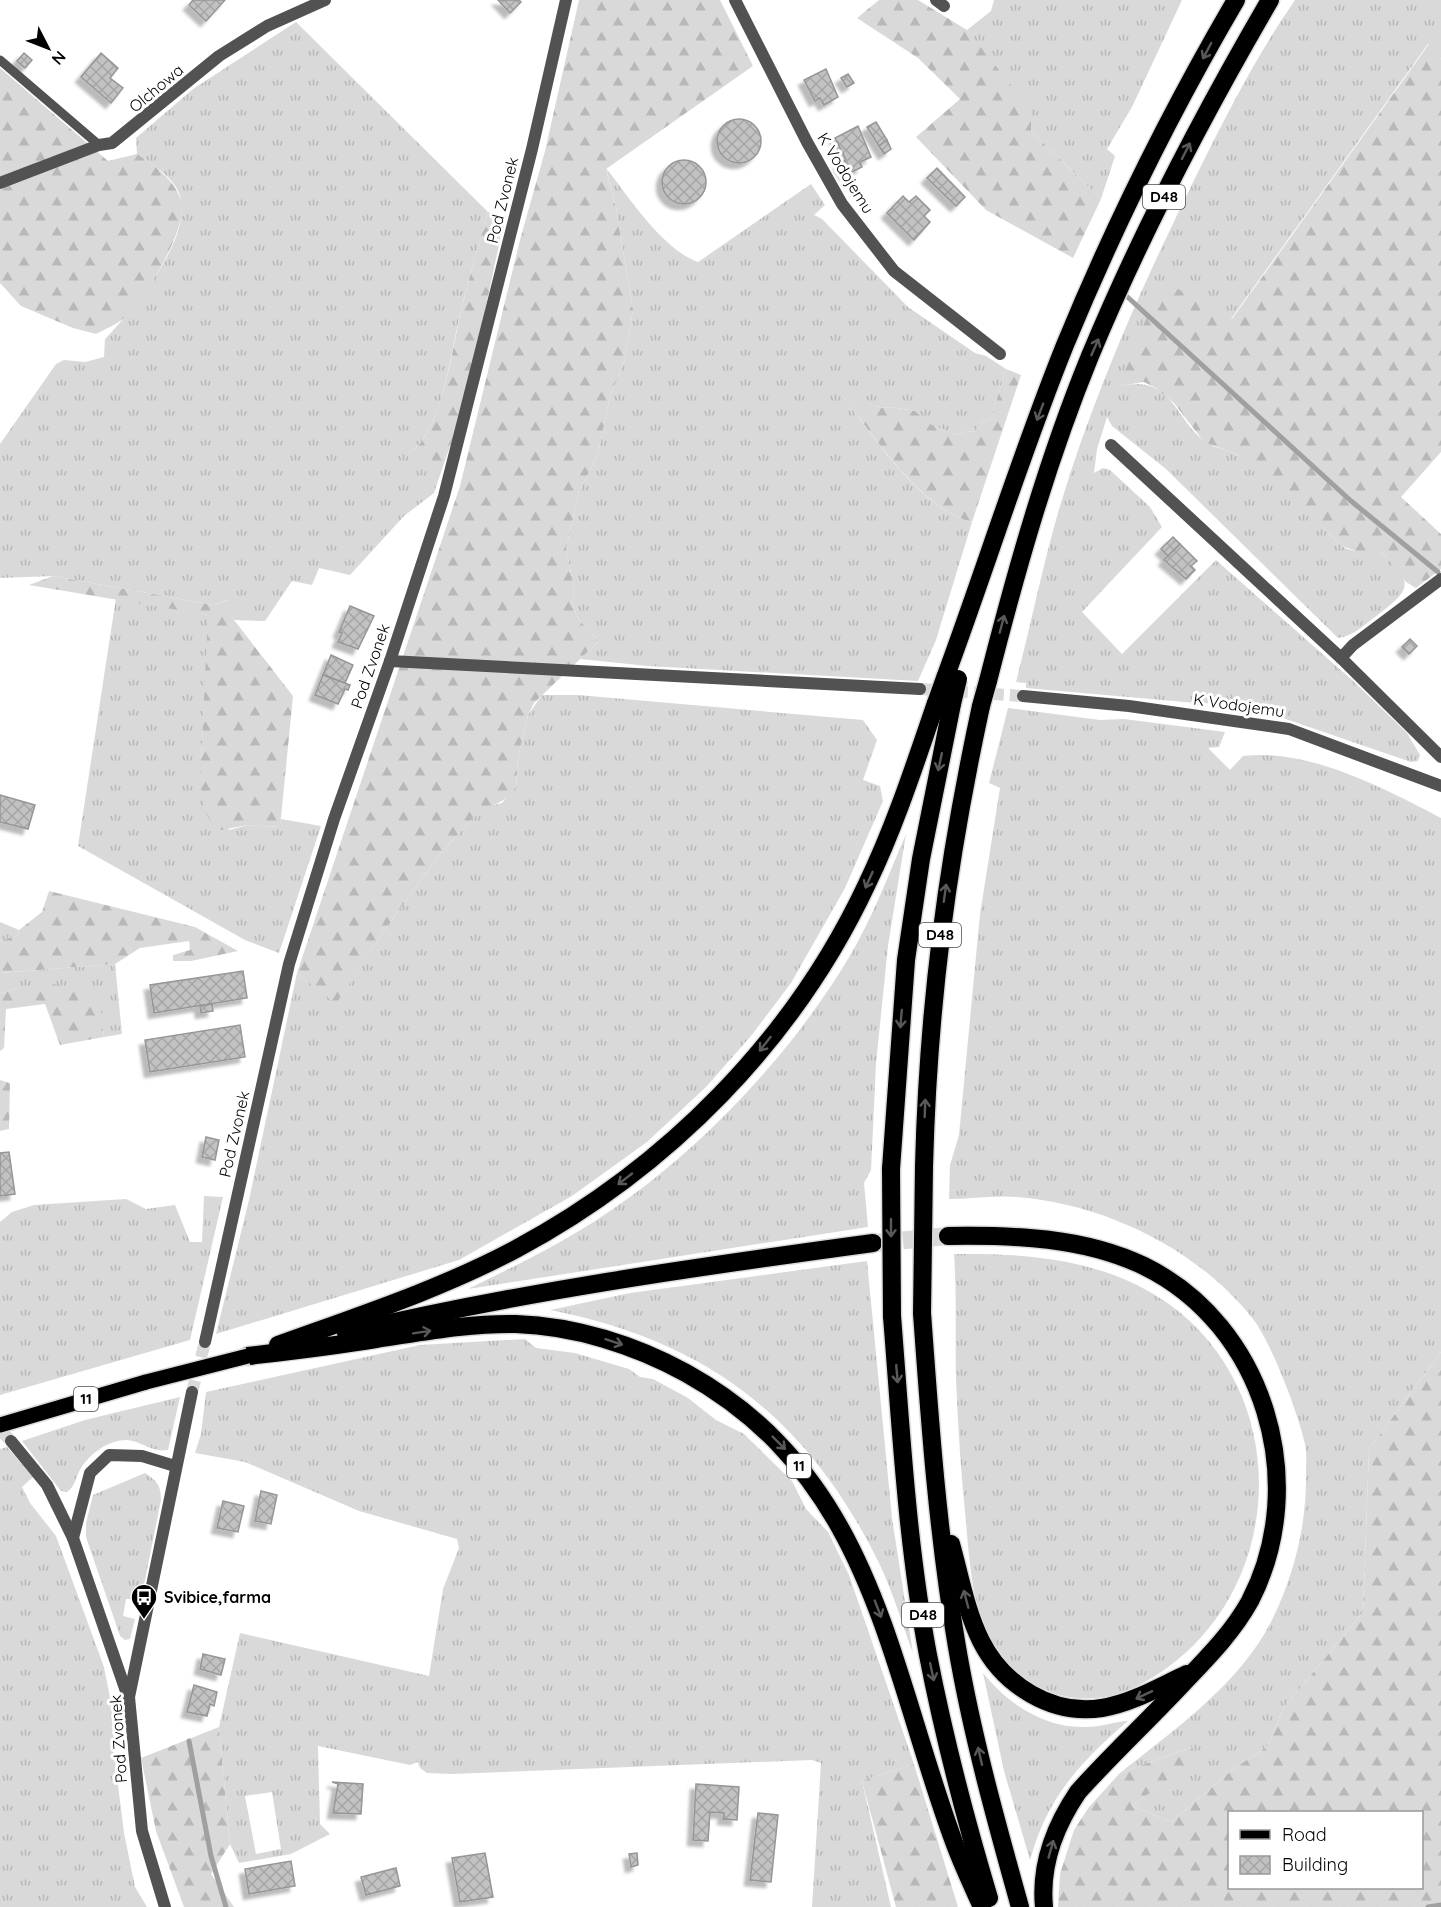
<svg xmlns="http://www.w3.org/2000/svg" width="1441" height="1907" viewBox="0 0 1441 1907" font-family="Quicksand,sans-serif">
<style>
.grass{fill:url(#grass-tufts);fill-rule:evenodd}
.forest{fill:url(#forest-firs);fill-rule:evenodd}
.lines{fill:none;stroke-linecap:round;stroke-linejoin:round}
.stream{stroke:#a0a0a0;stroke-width:5}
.building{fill:url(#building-cross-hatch);stroke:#969696;stroke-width:1.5;filter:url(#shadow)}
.street-tunnel{stroke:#d9d9d9;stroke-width:12;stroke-dasharray:12 6;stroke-linecap:butt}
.highway-tunnel{stroke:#d9d9d9;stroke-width:18;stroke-dasharray:18 9;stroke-linecap:butt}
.primary-casing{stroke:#dbdbdb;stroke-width:18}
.highway-casing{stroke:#dbdbdb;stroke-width:21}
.lane{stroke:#525252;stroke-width:9}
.street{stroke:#525252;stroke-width:12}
.primary{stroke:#000;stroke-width:15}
.highway{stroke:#000;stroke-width:18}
.primary-bridge-casing{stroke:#dbdbdb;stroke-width:18;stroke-linecap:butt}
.highway-bridge-casing{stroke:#dbdbdb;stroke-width:21;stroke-linecap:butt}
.primary-bridge{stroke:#000;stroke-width:15}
.highway-bridge{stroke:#000;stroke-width:18}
.oneway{stroke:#595959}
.labels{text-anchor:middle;stroke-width:6;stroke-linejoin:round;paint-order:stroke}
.shield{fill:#fff;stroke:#4c4c4c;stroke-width:1.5}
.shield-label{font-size:15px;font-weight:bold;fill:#000}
.street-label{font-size:16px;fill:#000;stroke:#fff}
.poi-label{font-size:16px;font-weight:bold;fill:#000;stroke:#fff;text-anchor:start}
</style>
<defs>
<pattern id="grass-tufts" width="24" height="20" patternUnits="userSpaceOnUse" patternTransform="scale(1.5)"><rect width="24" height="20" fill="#d9d9d9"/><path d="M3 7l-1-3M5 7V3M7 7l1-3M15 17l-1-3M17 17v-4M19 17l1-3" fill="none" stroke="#b8b8b8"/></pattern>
<pattern id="forest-firs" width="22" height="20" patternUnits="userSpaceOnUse" patternTransform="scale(1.5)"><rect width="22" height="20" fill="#d9d9d9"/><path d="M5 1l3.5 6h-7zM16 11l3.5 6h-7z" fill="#b8b8b8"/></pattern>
<pattern id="building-cross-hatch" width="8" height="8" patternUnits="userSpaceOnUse" patternTransform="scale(1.5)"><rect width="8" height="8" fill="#c2c2c2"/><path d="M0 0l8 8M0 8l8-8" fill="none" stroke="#a5a5a5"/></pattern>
<filter id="shadow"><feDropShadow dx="-5.5" dy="5.5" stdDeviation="1.5" flood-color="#0004"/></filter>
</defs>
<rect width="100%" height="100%" fill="#fff"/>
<g class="grass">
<polygon points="994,0 1182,0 1132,107 1107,149 1115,156 1101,199 1031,131 967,30 991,11"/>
<path d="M1295 0H1441V59L1428 44 1231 319 1120 386C1172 374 1173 416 1204 441 1211 447 1225 449 1233 453 1246 459 1261 469 1272 477 1297 497 1317 523 1340 544 1354 557 1371 547 1383 554 1388 557 1392 564 1396 567 1414 587 1401 596 1384 610 1370 620 1355 636 1338 638L1166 469 1112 426 1107 417 1097 449 1094 473 1103 468 1110 470 1150 507 1162 527 1082 612 1122 654 1216 560 1352 680 1407 733 1420 755 1418 761 1411 762 1277 716 1230 704 1196 703 1026 688V683L1016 682C1031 624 1043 564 1060 506 1095 390 1145 279 1199 170 1228 112 1258 53 1295 0Z"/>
<path d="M296 22 488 212C478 246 468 281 460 315 451 350 442 438 406 454L438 481 434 493 404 516 350 575 319 568 312 585 292 581 265 621 234 620 227 600 214 605 53 576 0 578V444L56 364 64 360 85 362 104 357 105 339C133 310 202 229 176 187 167 173 150 163 137 154L136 138 193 89Z"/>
<path d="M606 168C629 197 662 249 698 262L811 184 825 205 814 215 822 219 908 307 975 353 986 356 1006 369 991 419 982 421 975 432 967 431 957 435 929 424 915 411 892 407 881 408 841 394C873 435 920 509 972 522L936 640 918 681 648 666 580 659 599 641 579 620 572 604 575 592 566 549 579 492 598 454 610 396 624 362 633 310 616 208Z"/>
<polygon points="116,598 209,615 201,761 229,830 248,825 279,827 281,819 321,826 279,953 245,940 78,846"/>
<polygon points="542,695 578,695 863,720 877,740 863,780 880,786 883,801 845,888 791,983 751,1036 706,1087 647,1142 572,1196 459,1260 216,1334 249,1200 297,973 336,1003 381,935 440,854 476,815 487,807 502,803 516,787 518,758 528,715"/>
<path d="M1008 708 1100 720 1124 719 1225 732 1219 747 1208 748 1230 770 1243 756C1308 748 1384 788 1441 818V1352L1369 1449 1363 1612 1283 1709 1268 1746 1232 1770 1171 1822 1132 1806 1191 1762 1192 1747 1120 1773C1175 1729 1240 1684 1272 1620 1295 1573 1307 1523 1306 1471 1306 1462 1307 1452 1305 1444 1298 1413 1272 1344 1253 1319 1198 1249 1105 1204 1017 1197 995 1195 971 1199 949 1199L950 1165 959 1135 980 914 1000 788 989 783Z"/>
<path d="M906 834 888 946 876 1064 871 1170 864 1183 868 1227 468 1289C515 1266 563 1243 607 1213 701 1151 794 1051 851 954 873 916 889 874 906 834Z"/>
<polygon points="0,922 19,930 18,935 0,941"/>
<polygon points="115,964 122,1034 104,1037 99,1005 18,988 0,994 0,973"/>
<polygon points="204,1196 223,1197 190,1340 0,1395 0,1222 12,1212 34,1205 126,1199 146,1209 175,1205 190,1242 202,1242"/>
<path d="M954 1254C1030 1253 1105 1259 1169 1304 1296 1396 1286 1594 1155 1676 1125 1695 1095 1704 1060 1695 1027 1686 1001 1664 987 1633 972 1600 969 1558 966 1522 961 1475 958 1427 956 1379 955 1337 957 1296 954 1254Z"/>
<path d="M867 1261 892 1518 913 1653C902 1624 893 1592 879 1563 808 1419 708 1341 550 1310L630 1293Z"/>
<path d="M525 1339 536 1348 575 1353 629 1369 640 1377 653 1379 688 1398 716 1420 744 1434 792 1481 806 1509 828 1532 849 1575 914 1764 862 1781 891 1907H812L821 1763 812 1760 452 1774 427 1773 420 1768 418 1762 410 1765 318 1746 320 1824 330 1834 291 1854 239 1863 230 1844 219 1727 240 1633 429 1676 443 1589 459 1548 457 1539 359 1511 245 1462 195 1453 201 1434 206 1392 420 1345ZM272 1792 281 1849 256 1854 245 1796Z"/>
<path d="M180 1397 168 1450C153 1453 141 1441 127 1440 108 1440 91 1453 81 1468 76 1476 75 1487 67 1492L61 1491 22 1441 85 1420Z"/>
<polygon points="7,1447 33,1477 22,1487 30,1503 56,1536 104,1667 112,1708 114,1753 124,1833 135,1887 147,1907 0,1907 0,1449"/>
<path d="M145 1473C157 1481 161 1485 161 1500L143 1590 137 1589 134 1599H126L123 1616 135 1619 130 1639 125 1640 120 1636 86 1537V1523L93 1495Z"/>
<path d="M983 1673C1008 1704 1045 1729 1087 1727 1100 1727 1114 1722 1128 1721 1080 1762 1047 1798 1030 1860L1004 1771Z"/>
</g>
<g class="forest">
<polygon points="579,0 720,0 753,66 606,169 616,208 633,310 624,362 610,396 598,454 579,492 566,549 575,592 572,604 579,620 599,641 534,703 528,715 518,758 516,787 511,796 476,815 440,854 381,935 336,1004 297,973 460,486 520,240 545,151"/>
<polygon points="879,0 918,0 967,30 1031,110 1031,131 1101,199 1073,258 986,210 916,137 960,99 918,58 857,18"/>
<polygon points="1429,44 1441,59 1441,452 1401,497 1441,534 1441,569 1416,588 1406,582 1384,554 1374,552 1361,553 1342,546 1271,477 1236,454 1204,442 1174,403 1156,388 1144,382 1119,386 1162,280 1232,319"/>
<path d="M0 68 108 161 137 154C155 166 174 179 181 200 190 225 144 302 124 318 116 325 105 329 96 334L73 328 21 306 0 283Z"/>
<path d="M488 212 500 217V240L466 400 438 481 405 454C441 443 453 343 461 311 469 278 478 245 488 212Z"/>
<path d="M1006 369 1021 375 972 522C920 509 873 434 840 393L881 408 892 407 915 411 930 424 957 435 967 431 975 432 982 421 991 419Z"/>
<path d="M53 576 214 605 228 600 234 620 293 696 280 827 248 825 221 830C198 817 201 785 201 761L208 615 29 585Z"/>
<polygon points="49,891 195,927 238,951 191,961 173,961 173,955 190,950 189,941 140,948 115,964 0,973 0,941 18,935 19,930 42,912"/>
<path d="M47 984C64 985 89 987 99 1004 103 1012 102 1028 104 1037L60 1045 45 1004 6 1009 4 1048 0 1051V994L18 988Z"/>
<polygon points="0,1080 10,1083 9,1129 0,1131"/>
<path d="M1441 1352V1907H1058L1060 1874 1074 1830 1089 1807 1120 1773 1192 1747V1762L1132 1806 1171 1822 1232 1770 1268 1746 1283 1709 1363 1612 1369 1449ZM1230 1812H1422V1888H1230Z"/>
<polygon points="219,1727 230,1844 211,1874 234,1907 184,1907 156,1831 141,1758"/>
<polygon points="914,1764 958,1907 896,1907 862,1781"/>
</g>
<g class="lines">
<g class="stream">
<polyline points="1122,292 1351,501 1438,572"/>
<polyline points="189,1741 211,1856 226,1907"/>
<polyline points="1428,1907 1441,1905"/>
</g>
</g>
<g class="building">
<polygon points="193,0 225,0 206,21 189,5"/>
<polygon points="498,0 519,0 521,2 510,13"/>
<polygon points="24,53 32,60 25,68 17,61"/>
<polygon points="101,53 118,68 110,78 123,88 111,103 81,77"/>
<polygon points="826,69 838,97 824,105 820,98 815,101 804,80"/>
<polygon points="848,74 854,83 847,87 841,78"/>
<circle cx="739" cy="141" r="22"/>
<polygon points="876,122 887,140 879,146 867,127"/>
<polygon points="858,126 871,157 860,162 862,167 846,175 839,164 846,160 835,138"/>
<polygon points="887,140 891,149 884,154 879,146"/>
<circle cx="684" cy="182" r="22"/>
<polygon points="937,168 965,197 956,206 927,178"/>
<polygon points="903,196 909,202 916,196 930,210 924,216 930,222 914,240 887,213"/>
<polygon points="1173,537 1180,544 1168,556 1161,549"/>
<polygon points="1180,544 1197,561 1191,566 1195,570 1186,579 1164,560"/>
<polygon points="350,606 374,616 358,649 338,642 342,633 339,632"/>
<polygon points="1410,639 1417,646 1409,654 1402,647"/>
<polygon points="331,655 353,665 345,683 323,675"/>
<polygon points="323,675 350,685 348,690 345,689 338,704 315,695"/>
<polygon points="0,795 35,805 28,829 0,822"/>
<polygon points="243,971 247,998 154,1013 150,985"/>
<polygon points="212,1004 213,1011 201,1013 200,1006"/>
<polygon points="240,1025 245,1057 150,1072 145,1040"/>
<polygon points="206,1137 219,1140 215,1160 202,1157"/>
<polygon points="9,1152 15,1194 0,1196 0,1153"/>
<polygon points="261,1491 277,1495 271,1524 255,1521"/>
<polygon points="223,1501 244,1506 238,1532 217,1528"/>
<polygon points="203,1654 225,1659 221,1675 200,1669"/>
<polygon points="194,1685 217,1692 214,1706 210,1704 207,1716 187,1712"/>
<polygon points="332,1782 363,1784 361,1814 333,1813 338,1784"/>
<polygon points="696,1784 739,1787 737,1820 723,1819 724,1813 710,1812 708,1841 693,1840"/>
<polygon points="758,1813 778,1815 771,1882 750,1880"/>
<polygon points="485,1853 493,1897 460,1902 452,1858"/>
<polygon points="637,1853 638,1865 631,1867 629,1854"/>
<polygon points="291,1861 295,1886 249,1894 245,1869"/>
<polygon points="396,1868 400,1886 366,1895 361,1877"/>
</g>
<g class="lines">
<g class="street-tunnel">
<polyline points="920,689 1023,696"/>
<polyline points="192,1392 205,1342"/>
<polyline points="0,1430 11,1441"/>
</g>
<polyline class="highway-tunnel" points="876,1243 948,1236"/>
<g class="primary-casing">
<polyline id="primary" points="0,1425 146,1382"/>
</g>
<g class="highway-casing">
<g id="highway">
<path d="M945 678C986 567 1021 454 1065 345 1114 226 1171 111 1236 0"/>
<path d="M988 681C1016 571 1047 461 1090 356 1141 233 1203 115 1270 0"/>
<path d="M924 1167C928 1006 947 863 981 706"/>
<polyline points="891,1169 906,960 921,859 952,704"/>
<path d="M948 1236C1015 1235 1083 1237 1144 1266 1265 1325 1311 1483 1250 1601 1234 1630 1211 1654 1188 1678 1152 1717 1113 1753 1078 1792 1055 1826 1040 1866 1044 1907"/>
<path d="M922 1313C930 1425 938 1536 957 1647 972 1735 996 1821 1020 1907"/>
<path d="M892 1316C901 1429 907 1544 928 1655 944 1737 965 1818 989 1898"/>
<path d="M346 1333C520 1292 696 1267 873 1243"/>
<path d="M278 1345C358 1316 441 1289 516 1249 667 1168 794 1040 867 884 895 826 915 764 936 703"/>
<path d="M248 1356C291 1351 334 1346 376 1339 423 1332 469 1323 516 1324 575 1326 635 1345 686 1373 873 1477 887 1661 954 1842 962 1864 972 1885 982 1907"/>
<path d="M951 1544C960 1576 966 1611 981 1641 1003 1685 1052 1716 1102 1708 1132 1703 1159 1687 1187 1674"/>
</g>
</g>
<polyline class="lane" points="0,60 99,145"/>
<g class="street">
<polyline points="735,0 807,142 842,204 894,271 1000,354"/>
<polyline points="936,0 944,6"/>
<polyline points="0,183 99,145 112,143 219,56 267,26 325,0"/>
<polyline points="1111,445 1341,658"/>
<polyline points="1441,579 1353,645 1341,658 1441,757"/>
<polyline points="390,661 920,689"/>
<polyline points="1023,696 1129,706 1289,729 1441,786"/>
<polyline points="205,1342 289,964 334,819 390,661 444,496 532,149 566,0"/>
<polyline points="11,1441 47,1485 73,1538"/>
<polyline points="128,1697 73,1538 90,1473 109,1455 142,1456 175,1466"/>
<polyline points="165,1907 142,1831 129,1697 192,1392"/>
</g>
<use href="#primary" class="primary"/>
<use href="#highway" class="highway"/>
<g class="primary-bridge-casing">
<polyline id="primary-bridge" points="146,1382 248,1356"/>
</g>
<g class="highway-bridge-casing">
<g id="highway-bridge">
<polyline points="936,703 945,678"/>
<polyline points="952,704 958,679"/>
<polyline points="981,706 988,681"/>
<polyline points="891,1169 892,1316"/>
<polyline points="922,1313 924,1167"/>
</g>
</g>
<use href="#primary-bridge" class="primary-bridge"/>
<use href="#highway-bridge" class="highway-bridge"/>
</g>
<defs><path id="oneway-shaft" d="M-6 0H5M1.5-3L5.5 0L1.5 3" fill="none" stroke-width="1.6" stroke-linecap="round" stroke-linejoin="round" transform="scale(1.5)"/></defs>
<g class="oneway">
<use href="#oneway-shaft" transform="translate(1207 51) rotate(118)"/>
<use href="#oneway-shaft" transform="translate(1186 151) rotate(-63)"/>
<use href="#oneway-shaft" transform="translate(1095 347) rotate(-66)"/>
<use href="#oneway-shaft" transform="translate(1040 412) rotate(111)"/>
<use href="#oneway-shaft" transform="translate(1002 624) rotate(-75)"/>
<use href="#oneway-shaft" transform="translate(940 762) rotate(102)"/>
<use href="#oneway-shaft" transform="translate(869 880) rotate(114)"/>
<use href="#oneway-shaft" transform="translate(945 893) rotate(-82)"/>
<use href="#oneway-shaft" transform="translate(901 1019) rotate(95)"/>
<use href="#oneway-shaft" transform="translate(765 1044) rotate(128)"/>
<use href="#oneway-shaft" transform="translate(925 1108) rotate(-88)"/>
<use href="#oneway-shaft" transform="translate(625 1179) rotate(142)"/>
<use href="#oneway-shaft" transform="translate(891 1228) rotate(90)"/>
<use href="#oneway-shaft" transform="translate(422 1332) rotate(-9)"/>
<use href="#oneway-shaft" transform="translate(614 1342) rotate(18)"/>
<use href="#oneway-shaft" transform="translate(897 1374) rotate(85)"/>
<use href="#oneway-shaft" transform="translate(779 1443) rotate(45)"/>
<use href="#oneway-shaft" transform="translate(966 1599) rotate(-105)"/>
<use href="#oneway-shaft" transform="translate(878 1609) rotate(69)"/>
<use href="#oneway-shaft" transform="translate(932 1672) rotate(78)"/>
<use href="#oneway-shaft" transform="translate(1144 1695) rotate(155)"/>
<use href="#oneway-shaft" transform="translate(980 1756) rotate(-103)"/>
<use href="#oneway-shaft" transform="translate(1051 1849) rotate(-74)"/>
</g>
<defs>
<g id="bus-pin" transform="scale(1.35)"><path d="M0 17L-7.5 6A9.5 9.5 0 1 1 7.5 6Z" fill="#000" stroke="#fff"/><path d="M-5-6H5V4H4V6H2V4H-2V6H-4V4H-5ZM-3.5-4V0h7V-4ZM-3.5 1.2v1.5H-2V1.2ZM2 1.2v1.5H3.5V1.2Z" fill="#fff"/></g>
</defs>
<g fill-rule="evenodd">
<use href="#bus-pin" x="144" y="1597"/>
</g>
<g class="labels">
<g class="shield">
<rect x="1143" y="185" width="42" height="24" rx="4.5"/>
<rect x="919" y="923" width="42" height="24" rx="4.5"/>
<rect x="74" y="1387" width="24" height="24" rx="4.5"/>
<rect x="787" y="1454" width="24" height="24" rx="4.5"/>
<rect x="902" y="1603" width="42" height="24" rx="4.5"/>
</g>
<g class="shield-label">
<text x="1164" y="202">D48</text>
<text x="940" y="940">D48</text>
<text x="86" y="1404">11</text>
<text x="799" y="1471">11</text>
<text x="923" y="1620">D48</text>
</g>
<g class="street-label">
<text transform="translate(156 88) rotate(-40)" y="6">Olchowa</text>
<text transform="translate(846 173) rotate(58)" y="6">K Vodojemu</text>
<text transform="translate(502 200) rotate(-76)" y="6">Pod Zvonek</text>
<text transform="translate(370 666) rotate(-71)" y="6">Pod Zvonek</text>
<text transform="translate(1239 705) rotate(8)" y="6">K Vodojemu</text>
<text transform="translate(234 1134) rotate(-77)" y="6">Pod Zvonek</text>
<text transform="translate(118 1739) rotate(-94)" y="6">Pod Zvonek</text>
</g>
<g class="poi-label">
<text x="164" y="1603">Svibice,farma</text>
</g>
</g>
<rect x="1228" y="1811" width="195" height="78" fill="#ffffff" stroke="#999999" stroke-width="1.5"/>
<rect x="1240" y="1830" width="30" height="9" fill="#000000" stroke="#999999" stroke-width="1.5"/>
<text x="1282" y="1841" font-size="18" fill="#000000">Road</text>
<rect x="1240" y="1856" width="30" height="18" fill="url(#building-cross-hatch)" stroke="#999999" stroke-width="1.5"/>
<text x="1282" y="1871" font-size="18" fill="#000000">Building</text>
<g transform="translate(48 48) rotate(132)" stroke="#ffffff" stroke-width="4.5" paint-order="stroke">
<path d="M0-4.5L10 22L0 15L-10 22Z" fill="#000000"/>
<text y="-9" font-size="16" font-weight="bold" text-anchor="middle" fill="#000000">N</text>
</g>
</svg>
